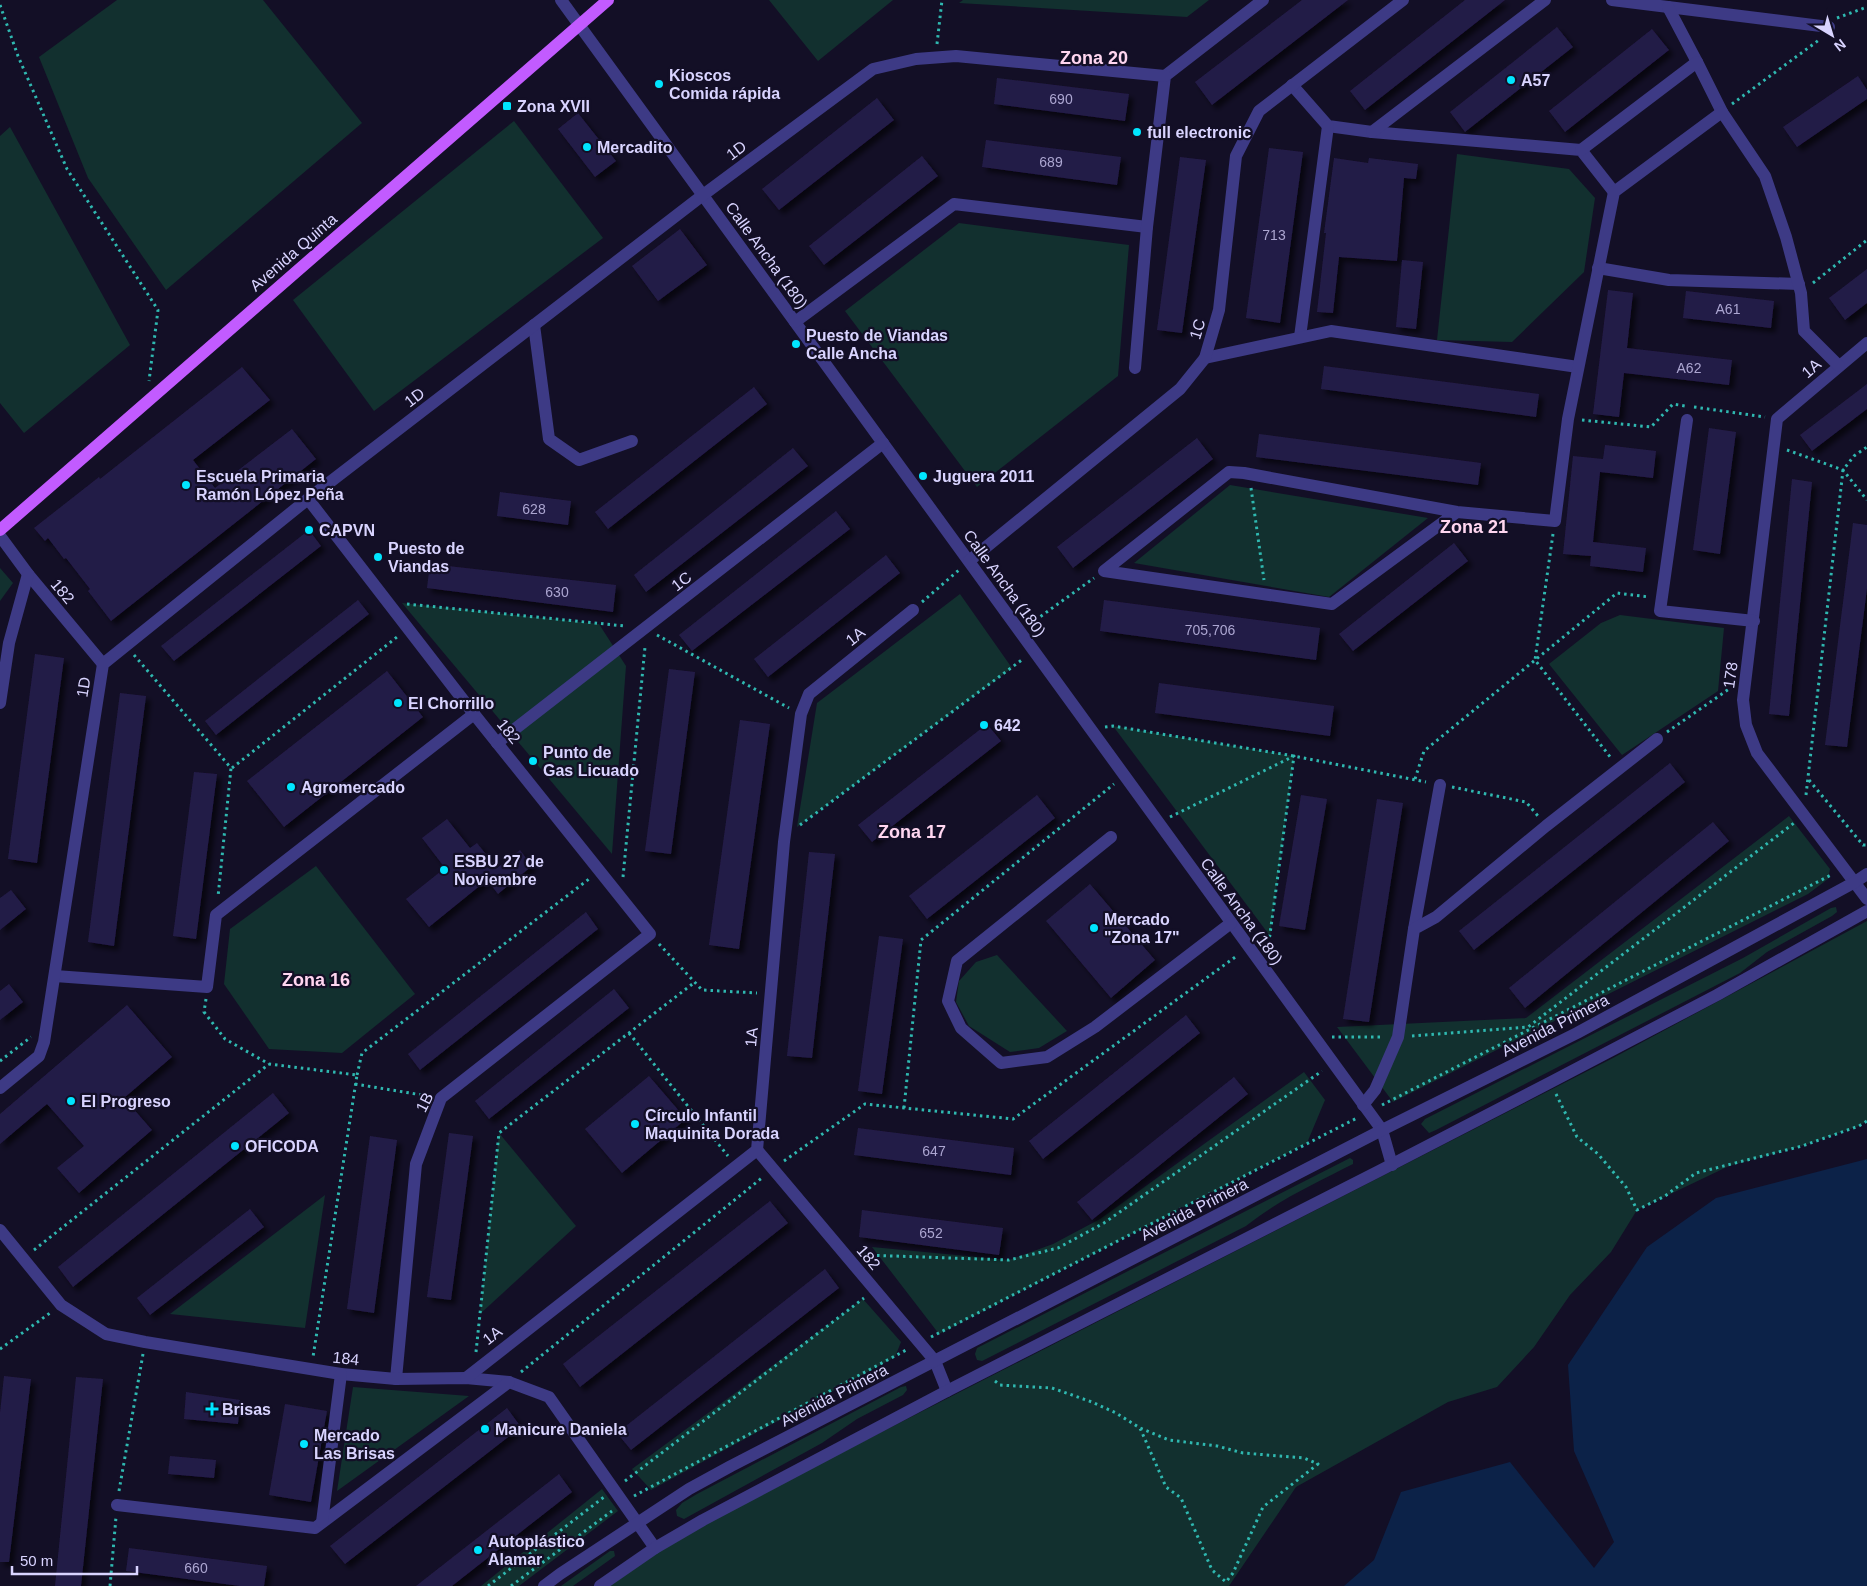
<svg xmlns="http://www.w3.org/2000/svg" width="1867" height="1586" viewBox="0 0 1867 1586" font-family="Helvetica,sans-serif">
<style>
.green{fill:#12302f}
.water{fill:#0c2248}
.building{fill:#241b47;filter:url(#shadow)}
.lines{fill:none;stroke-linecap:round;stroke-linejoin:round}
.path{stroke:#2fb8b0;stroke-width:3;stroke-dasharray:2.5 4;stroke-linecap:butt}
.minor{stroke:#3d3a85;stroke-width:12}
.major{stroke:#c25bff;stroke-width:12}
.poi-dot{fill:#00e5ff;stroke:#130f26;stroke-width:2}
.labels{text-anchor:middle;stroke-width:4.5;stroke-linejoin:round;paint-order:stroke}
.number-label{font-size:14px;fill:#aca6d1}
.poi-label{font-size:16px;font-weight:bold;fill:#d9d4ff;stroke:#130f26;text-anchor:start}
.street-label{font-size:16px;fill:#d9d4ff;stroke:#130f26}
.neighbourhood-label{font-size:18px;font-weight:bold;fill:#ffd6f0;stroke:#130f26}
</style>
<defs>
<filter id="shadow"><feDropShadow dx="4.5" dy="4.5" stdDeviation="2.5" flood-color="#0009"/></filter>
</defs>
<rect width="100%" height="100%" fill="#130f26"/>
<g class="green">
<polygon points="117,0 263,0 362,123 166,290 88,178 39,57"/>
<polygon points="769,0 893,0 818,61"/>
<polygon points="963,0 1209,0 1187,17 959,3"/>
<polygon points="514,121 603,238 374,411 293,300"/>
<polygon points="10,127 130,345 24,433 0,403 0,136"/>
<polygon points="1457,154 1569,169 1595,198 1584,272 1512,342 1437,340"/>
<polygon points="959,223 1129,245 1118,376 977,487 845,311"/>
<polygon points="1230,485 1428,518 1329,597 1134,563"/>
<polygon points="0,568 13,583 0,601"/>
<polygon points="960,594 1012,668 797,827 817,703"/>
<polygon points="402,603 599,624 626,666 612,854"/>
<polygon points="1620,615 1724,628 1718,691 1622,755 1549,664 1601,623"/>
<polygon points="1113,726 1294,756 1270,936"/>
<polygon points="1789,816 1830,869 1828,879 1808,894 1393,1102 1337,1027 1526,1018"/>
<polygon points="316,866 415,994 342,1053 269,1049 224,984 230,929"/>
<polygon points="1836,907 1837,912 1832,916 1767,952 1740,973 1436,1130 1429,1133 1421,1124 1425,1119 1743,958 1831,908"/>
<polygon points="1867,921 1867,1121 1859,1126 1802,1146 1729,1166 1637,1210 1611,1252 1570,1295 1534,1347 1497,1387 1448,1402 1296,1487 1229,1586 607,1586 659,1546 1613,1058"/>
<polygon points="997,955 1067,1031 1039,1048 1010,1052 969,1026 956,1002 959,981 976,962"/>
<polygon points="1304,1072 1325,1100 1307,1143 939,1334 872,1247 1009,1260 1053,1244 1100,1219"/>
<polygon points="499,1133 576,1226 480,1314"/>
<path d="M1350 1158 1353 1160V1164C1316 1183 1278 1200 1246 1226L988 1358 982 1361 977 1360 975 1354 977 1348Z"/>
<polygon points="325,1195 305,1328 170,1314"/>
<polygon points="863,1299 901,1342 895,1357 651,1490 632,1469"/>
<polygon points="906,1386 907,1390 903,1395 857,1419 822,1443 684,1519 677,1516 676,1510 682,1503 697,1494 901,1387"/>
<polygon points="353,1387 469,1396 337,1491"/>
<polygon points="602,1489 618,1511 519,1586 481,1586"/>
<polygon points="610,1551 614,1551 615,1556 573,1586 561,1586"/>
</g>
<polygon class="water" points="1867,1159 1867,1586 1344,1586 1374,1560 1401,1492 1510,1462 1594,1568 1614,1542 1574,1451 1568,1365 1647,1247 1716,1198"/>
<g class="building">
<polygon points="1302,0 1348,0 1212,105 1195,82"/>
<polygon points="1465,0 1505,0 1365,110 1350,91"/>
<polygon points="1557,27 1573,47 1465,132 1450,112"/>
<polygon points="1652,29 1669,50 1565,132 1549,111"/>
<polygon points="1858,76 1867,90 1867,99 1797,147 1783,127"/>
<polygon points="997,78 1129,94 1125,121 994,104"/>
<polygon points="877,98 894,120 779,210 762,189"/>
<polygon points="578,113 616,161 595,177 558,129"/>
<polygon points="986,140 1121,157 1117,185 982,167"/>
<polygon points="1269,148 1303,152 1280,323 1246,318"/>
<polygon points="922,156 938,176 824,265 809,246"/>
<polygon points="1180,157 1206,160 1182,333 1157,330"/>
<polygon points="1334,158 1368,163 1369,158 1418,164 1416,179 1404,178 1397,261 1339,257 1333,313 1317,312 1326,233 1324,233"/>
<polygon points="680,229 707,265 658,301 632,266"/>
<polygon points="1402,260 1423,262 1416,329 1396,327"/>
<polygon points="1867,269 1867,303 1845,320 1829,298"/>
<polygon points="1608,290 1633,293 1627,348 1732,360 1729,385 1624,373 1619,417 1593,414"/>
<polygon points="1686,291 1774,301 1771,328 1683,318"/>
<polygon points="1324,366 1539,394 1536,417 1321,389"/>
<polygon points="242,367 270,400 193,460 215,488 292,429 316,459 111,621 88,591 90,589 66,558 64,559 48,538 45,541 34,528 99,477 100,479"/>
<polygon points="1867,384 1867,409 1812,451 1800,435"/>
<polygon points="754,387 767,404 608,529 595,512"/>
<polygon points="1709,428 1736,432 1720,554 1693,550"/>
<polygon points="1259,434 1481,463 1478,485 1256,457"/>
<polygon points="1197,438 1213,459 1073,568 1057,547"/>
<polygon points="1605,445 1656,451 1653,478 1600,472 1593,542 1646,548 1643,572 1590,566 1591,556 1563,554 1573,456 1603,459"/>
<polygon points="793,448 808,466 646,592 634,575"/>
<polygon points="1792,479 1812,482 1789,716 1769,714"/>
<polygon points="500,492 571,501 568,525 497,516"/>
<polygon points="836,511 850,529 692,651 679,635"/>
<polygon points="1853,523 1867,525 1867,588 1847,747 1825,745"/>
<polygon points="309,530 321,546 174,661 161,646"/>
<polygon points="1454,543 1468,561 1353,651 1339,634"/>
<polygon points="886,555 900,573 768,677 754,659"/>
<polygon points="430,564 616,585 613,612 427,588"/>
<polygon points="358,600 369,614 216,735 205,721"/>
<polygon points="1104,600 1320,628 1316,660 1100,631"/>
<polygon points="35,654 64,658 37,863 8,859"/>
<polygon points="669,669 695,672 671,854 645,851"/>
<polygon points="387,671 423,717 284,827 247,781"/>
<polygon points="1159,683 1334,706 1330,736 1155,713"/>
<polygon points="120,693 146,696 114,946 88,942"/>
<polygon points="740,720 770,724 739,949 709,945"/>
<polygon points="987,724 1001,741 872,842 858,825"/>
<polygon points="1670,763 1685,782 1474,950 1459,931"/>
<polygon points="194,772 217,774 196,939 173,936"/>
<polygon points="1037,795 1055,818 927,919 909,896"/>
<polygon points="1301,795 1327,799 1305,930 1279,926"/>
<polygon points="1377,799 1403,803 1369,1022 1343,1019"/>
<polygon points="447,819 470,848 477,843 497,868 520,850 532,866 498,894 487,880 429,927 406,899 445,868 422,838"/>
<polygon points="1713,822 1729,841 1525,1008 1509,988"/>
<polygon points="809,852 835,854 812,1058 787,1056"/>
<polygon points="1090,884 1155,960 1111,998 1046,921"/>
<polygon points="11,890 26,909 0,930 0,898"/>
<polygon points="586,912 598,929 420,1070 408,1054"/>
<polygon points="879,936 903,939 882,1094 858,1091"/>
<polygon points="9,984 23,1002 0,1020 0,991"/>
<polygon points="614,989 629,1008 489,1119 475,1101"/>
<polygon points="127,1005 172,1057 124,1098 152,1130 79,1193 57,1168 84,1146 47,1104 0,1144 0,1114"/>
<polygon points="1186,1015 1200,1033 1043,1159 1029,1141"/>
<polygon points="649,1076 686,1119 622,1173 585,1129"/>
<polygon points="1234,1077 1248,1094 1092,1220 1077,1202"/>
<polygon points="273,1093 289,1113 73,1287 58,1267"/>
<polygon points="858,1128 1014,1148 1011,1175 854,1155"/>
<polygon points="449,1133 473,1136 451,1300 427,1297"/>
<polygon points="370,1136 397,1140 374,1313 347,1309"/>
<polygon points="770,1201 788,1223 580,1387 563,1364"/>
<polygon points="250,1209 264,1227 150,1315 137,1298"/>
<polygon points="862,1210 1003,1228 999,1255 859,1237"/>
<polygon points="825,1269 839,1288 631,1450 617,1433"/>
<polygon points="4,1376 31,1379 9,1562 0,1562 0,1413"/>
<polygon points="76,1377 103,1379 81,1586 55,1586"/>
<polygon points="186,1392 240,1400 238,1424 184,1419"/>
<polygon points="285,1404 327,1411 311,1502 269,1495"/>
<polygon points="507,1408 521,1427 345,1564 330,1546"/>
<polygon points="170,1456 216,1460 214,1478 168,1474"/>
<polygon points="559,1474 572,1492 508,1542 452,1586 416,1586"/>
<polygon points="129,1548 267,1566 264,1586 240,1586 126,1571"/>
</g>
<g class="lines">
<g class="path">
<polyline points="0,5 18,56 67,169 158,310 149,381"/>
<polyline points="1837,18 1867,7"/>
<polyline points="937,44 942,0"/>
<polyline points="1732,104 1819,40"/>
<polyline points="1813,283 1867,240"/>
<polyline points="1694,407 1765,417"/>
<polyline points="1582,420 1651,427 1673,404 1685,406"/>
<polyline points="1787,450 1843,470 1867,500"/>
<polyline points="1251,488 1264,580"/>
<polyline points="1553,534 1535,660 1611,758"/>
<polyline points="922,602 959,570"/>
<polyline points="407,604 625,626"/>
<polyline points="1030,624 1094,578"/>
<polyline points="657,635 789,708"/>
<polyline points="134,655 231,768 218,897"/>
<polyline points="1105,727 1113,726 1294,756 1426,782"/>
<polyline points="1667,732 1729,689"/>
<polyline points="232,768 397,637"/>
<polyline points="1415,779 1424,751 1617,593 1649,597"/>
<polyline points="1809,780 1863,845 1867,845"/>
<polyline points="1452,787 1526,802 1538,816"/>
<polyline points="1806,795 1843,470 1854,456 1867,447"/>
<polyline points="1170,817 1294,756 1268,949"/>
<polyline points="800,825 1023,659"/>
<polyline points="623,877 645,647"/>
<polyline points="659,944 702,990 757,993"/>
<polyline points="206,999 204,1012 225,1039 269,1064 357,1075 313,1357"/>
<polyline points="629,1033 728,1156"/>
<polyline points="1412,1036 1528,1027 1794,823"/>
<polyline points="1332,1037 1383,1037"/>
<polyline points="0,1061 31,1037"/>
<polyline points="357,1075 362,1053 589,879"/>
<polyline points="355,1084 428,1096"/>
<polyline points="1556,1094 1577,1137 1598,1154 1626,1187 1637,1210 1665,1196 1696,1173 1802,1146 1859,1126 1867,1121"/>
<polyline points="1382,1105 1833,874"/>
<polyline points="904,1108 921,940 1114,784"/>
<polyline points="784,1161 865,1104 1013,1119 1238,955"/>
<polyline points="34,1250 269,1064"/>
<polyline points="864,1255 1009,1260 1058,1248 1104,1223 1322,1071"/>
<polyline points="931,1337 1357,1118"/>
<polyline points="0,1349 50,1313"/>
<polyline points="476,1352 499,1133 695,982"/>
<polyline points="521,1372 763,1177"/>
<polyline points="995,1381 1000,1385 1052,1388 1092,1402 1116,1413 1140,1428 1169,1440 1217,1446 1243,1453 1304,1458 1318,1464 1263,1507 1233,1573 1226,1582 1212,1570 1181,1498 1166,1487 1140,1428"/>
<polyline points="625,1481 864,1298"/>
<polyline points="119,1491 143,1354"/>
<polyline points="634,1496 908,1349"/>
<polyline points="110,1586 116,1517"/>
<polyline points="488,1586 604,1497"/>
<polyline points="511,1586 612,1511"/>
</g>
<g class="minor">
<polyline points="561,0 1382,1130 1392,1165"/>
<polyline points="1612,0 1829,27"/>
<polyline points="1668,7 1697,62"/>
<polyline points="1292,85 1328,126 1372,132 1581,150 1614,192"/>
<polyline points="1372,132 1545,0"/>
<polyline points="1581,150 1697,62 1722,112"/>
<polyline points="1598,268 1669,280 1799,284"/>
<polyline points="795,322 954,204 1147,227"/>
<polyline points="534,325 549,439 579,460 632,441"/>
<polyline points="1300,337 1328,126"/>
<polyline points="1867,343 1777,419 1743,700 1746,725 1757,753 1867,899"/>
<polyline points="1205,358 1331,331 1578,367"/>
<polyline points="1135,368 1147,227 1165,76 1263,0"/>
<polyline points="1687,420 1660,611 1754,621"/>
<polyline points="308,499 474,714 650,934 441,1098 416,1164 396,1379"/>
<polyline points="1457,512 1332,604 1104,571 1229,472 1244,473 1457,512 1555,521 1568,419 1614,192 1722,112 1765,176 1786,237 1801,293 1804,331 1839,366"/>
<polyline points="0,536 28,574 103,664"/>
<polyline points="969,561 1180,389 1205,358 1219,310 1236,156 1259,111 1403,0"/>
<polyline points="0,703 9,643 28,574"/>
<polyline points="497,743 883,443"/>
<polyline points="1111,837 957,961 948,1001 961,1028 1001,1063 1047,1057 1095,1027 1231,923"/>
<polyline points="1414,929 1440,785"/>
<polyline points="55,976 207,987 216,915 474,714"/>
<polyline points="0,1088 39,1056 44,1042 103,664 308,499 703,195 873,69 916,59 956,56 1165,76"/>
<polyline points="1363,1105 1375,1090 1398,1037 1414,929 1436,917 1546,826 1657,739"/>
<polyline points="757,1150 935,1361 947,1391"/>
<polyline points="0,1230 61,1305 106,1334 145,1342 341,1374 396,1379 466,1378 509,1382 549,1397 655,1548"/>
<polyline points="466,1378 757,1150 784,842 801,714 809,694 913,610"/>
<polyline points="117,1505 315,1528 509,1382"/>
<polyline points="322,1522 341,1374"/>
<polyline points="544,1586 560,1574 689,1489 731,1466 1382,1130 1577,1033 1855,882 1867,874"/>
<polyline points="600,1586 655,1548 703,1520 947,1391 1379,1171 1551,1082 1717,995 1867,911"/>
</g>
<polyline class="major" points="0,530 608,0"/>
</g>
<g class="poi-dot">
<circle cx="1511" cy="80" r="5"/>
<circle cx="659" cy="84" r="5"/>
<rect x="502" y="101" width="10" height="10" rx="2.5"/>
<circle cx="1137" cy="132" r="5"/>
<circle cx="587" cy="147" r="5"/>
<circle cx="796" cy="344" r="5"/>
<circle cx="923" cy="476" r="5"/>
<circle cx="186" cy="485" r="5"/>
<circle cx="309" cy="530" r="5"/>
<circle cx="378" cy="557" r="5"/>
<circle cx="398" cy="703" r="5"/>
<circle cx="984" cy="725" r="5"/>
<circle cx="533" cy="761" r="5"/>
<circle cx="291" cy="787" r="5"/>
<circle cx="444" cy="870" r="5"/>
<circle cx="1094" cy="928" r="5"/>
<circle cx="71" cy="1101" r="5"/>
<circle cx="635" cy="1124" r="5"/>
<circle cx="235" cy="1146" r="5"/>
<path d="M209.5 1401.5h5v5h5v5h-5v5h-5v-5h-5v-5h5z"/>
<circle cx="485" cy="1429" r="5"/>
<circle cx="304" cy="1444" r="5"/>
<circle cx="478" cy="1550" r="5"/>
</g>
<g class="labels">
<g class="number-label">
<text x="1061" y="104">690</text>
<text x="1051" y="167">689</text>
<text x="1274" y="240">713</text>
<text x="1728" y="314">A61</text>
<text x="1689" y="373">A62</text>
<text x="534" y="514">628</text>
<text x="557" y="597">630</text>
<text x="1210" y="635">705,706</text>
<text x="934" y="1156">647</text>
<text x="931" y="1238">652</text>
<text x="196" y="1573">660</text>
</g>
<g class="poi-label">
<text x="669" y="81">Kioscos<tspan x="669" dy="18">Comida rápida</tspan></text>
<text x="1521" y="86">A57</text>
<text x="517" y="112">Zona XVII</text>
<text x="1147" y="138">full electronic</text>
<text x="597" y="153">Mercadito</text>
<text x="806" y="341">Puesto de Viandas<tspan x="806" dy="18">Calle Ancha</tspan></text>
<text x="196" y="482">Escuela Primaria<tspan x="196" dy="18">Ramón López Peña</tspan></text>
<text x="933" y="482">Juguera 2011</text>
<text x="319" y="536">CAPVN</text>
<text x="388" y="554">Puesto de<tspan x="388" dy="18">Viandas</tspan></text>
<text x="408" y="709">El Chorrillo</text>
<text x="994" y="731">642</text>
<text x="543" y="758">Punto de<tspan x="543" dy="18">Gas Licuado</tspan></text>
<text x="301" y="793">Agromercado</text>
<text x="454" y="867">ESBU 27 de<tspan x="454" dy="18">Noviembre</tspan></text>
<text x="1104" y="925">Mercado<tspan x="1104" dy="18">"Zona 17"</tspan></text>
<text x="81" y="1107">El Progreso</text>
<text x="645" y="1121">Círculo Infantil<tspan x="645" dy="18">Maquinita Dorada</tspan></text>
<text x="245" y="1152">OFICODA</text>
<text x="222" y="1415">Brisas</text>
<text x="495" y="1435">Manicure Daniela</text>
<text x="314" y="1441">Mercado<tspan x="314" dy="18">Las Brisas</tspan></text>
<text x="488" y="1547">Autoplástico<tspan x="488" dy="18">Alamar</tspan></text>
</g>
<g class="street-label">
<text transform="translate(736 150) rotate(-37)" y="6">1D</text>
<text transform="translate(293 252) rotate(-41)" y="6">Avenida Quinta</text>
<text transform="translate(767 255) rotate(54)" y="6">Calle Ancha (180)</text>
<text transform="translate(1197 329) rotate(-73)" y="6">1C</text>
<text transform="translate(1811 368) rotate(-41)" y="6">1A</text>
<text transform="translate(414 397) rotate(-38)" y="6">1D</text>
<text transform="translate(681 581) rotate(-38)" y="6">1C</text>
<text transform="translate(1005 583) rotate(54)" y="6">Calle Ancha (180)</text>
<text transform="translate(63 591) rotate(50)" y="6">182</text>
<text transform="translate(855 636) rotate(-39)" y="6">1A</text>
<text transform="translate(1730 675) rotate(-82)" y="6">178</text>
<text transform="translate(83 687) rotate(-81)" y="6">1D</text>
<text transform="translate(509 731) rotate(51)" y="6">182</text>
<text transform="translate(1242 911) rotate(54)" y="6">Calle Ancha (180)</text>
<text transform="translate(1555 1025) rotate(-27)" y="6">Avenida Primera</text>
<text transform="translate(751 1037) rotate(-85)" y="6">1A</text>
<text transform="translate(424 1102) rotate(-63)" y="6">1B</text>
<text transform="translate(1194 1209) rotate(-27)" y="6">Avenida Primera</text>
<text transform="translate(869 1257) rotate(50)" y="6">182</text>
<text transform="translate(492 1335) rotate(-38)" y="6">1A</text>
<text transform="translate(346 1358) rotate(6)" y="6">184</text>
<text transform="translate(834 1395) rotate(-27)" y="6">Avenida Primera</text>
</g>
<g class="neighbourhood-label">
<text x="1094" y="64">Zona 20</text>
<text x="1474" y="533">Zona 21</text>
<text x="912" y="838">Zona 17</text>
<text x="316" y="986">Zona 16</text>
</g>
</g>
<g transform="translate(1832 35) rotate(142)" stroke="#130f26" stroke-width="4" paint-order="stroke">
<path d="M0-4L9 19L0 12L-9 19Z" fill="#d9d4ff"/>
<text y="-8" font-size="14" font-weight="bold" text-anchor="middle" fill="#d9d4ff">N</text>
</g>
<path d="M12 1566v8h125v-8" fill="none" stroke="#d9d4ff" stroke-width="2.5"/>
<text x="20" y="1566" font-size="15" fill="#d9d4ff" stroke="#130f26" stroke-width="4" paint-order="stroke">50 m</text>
</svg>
